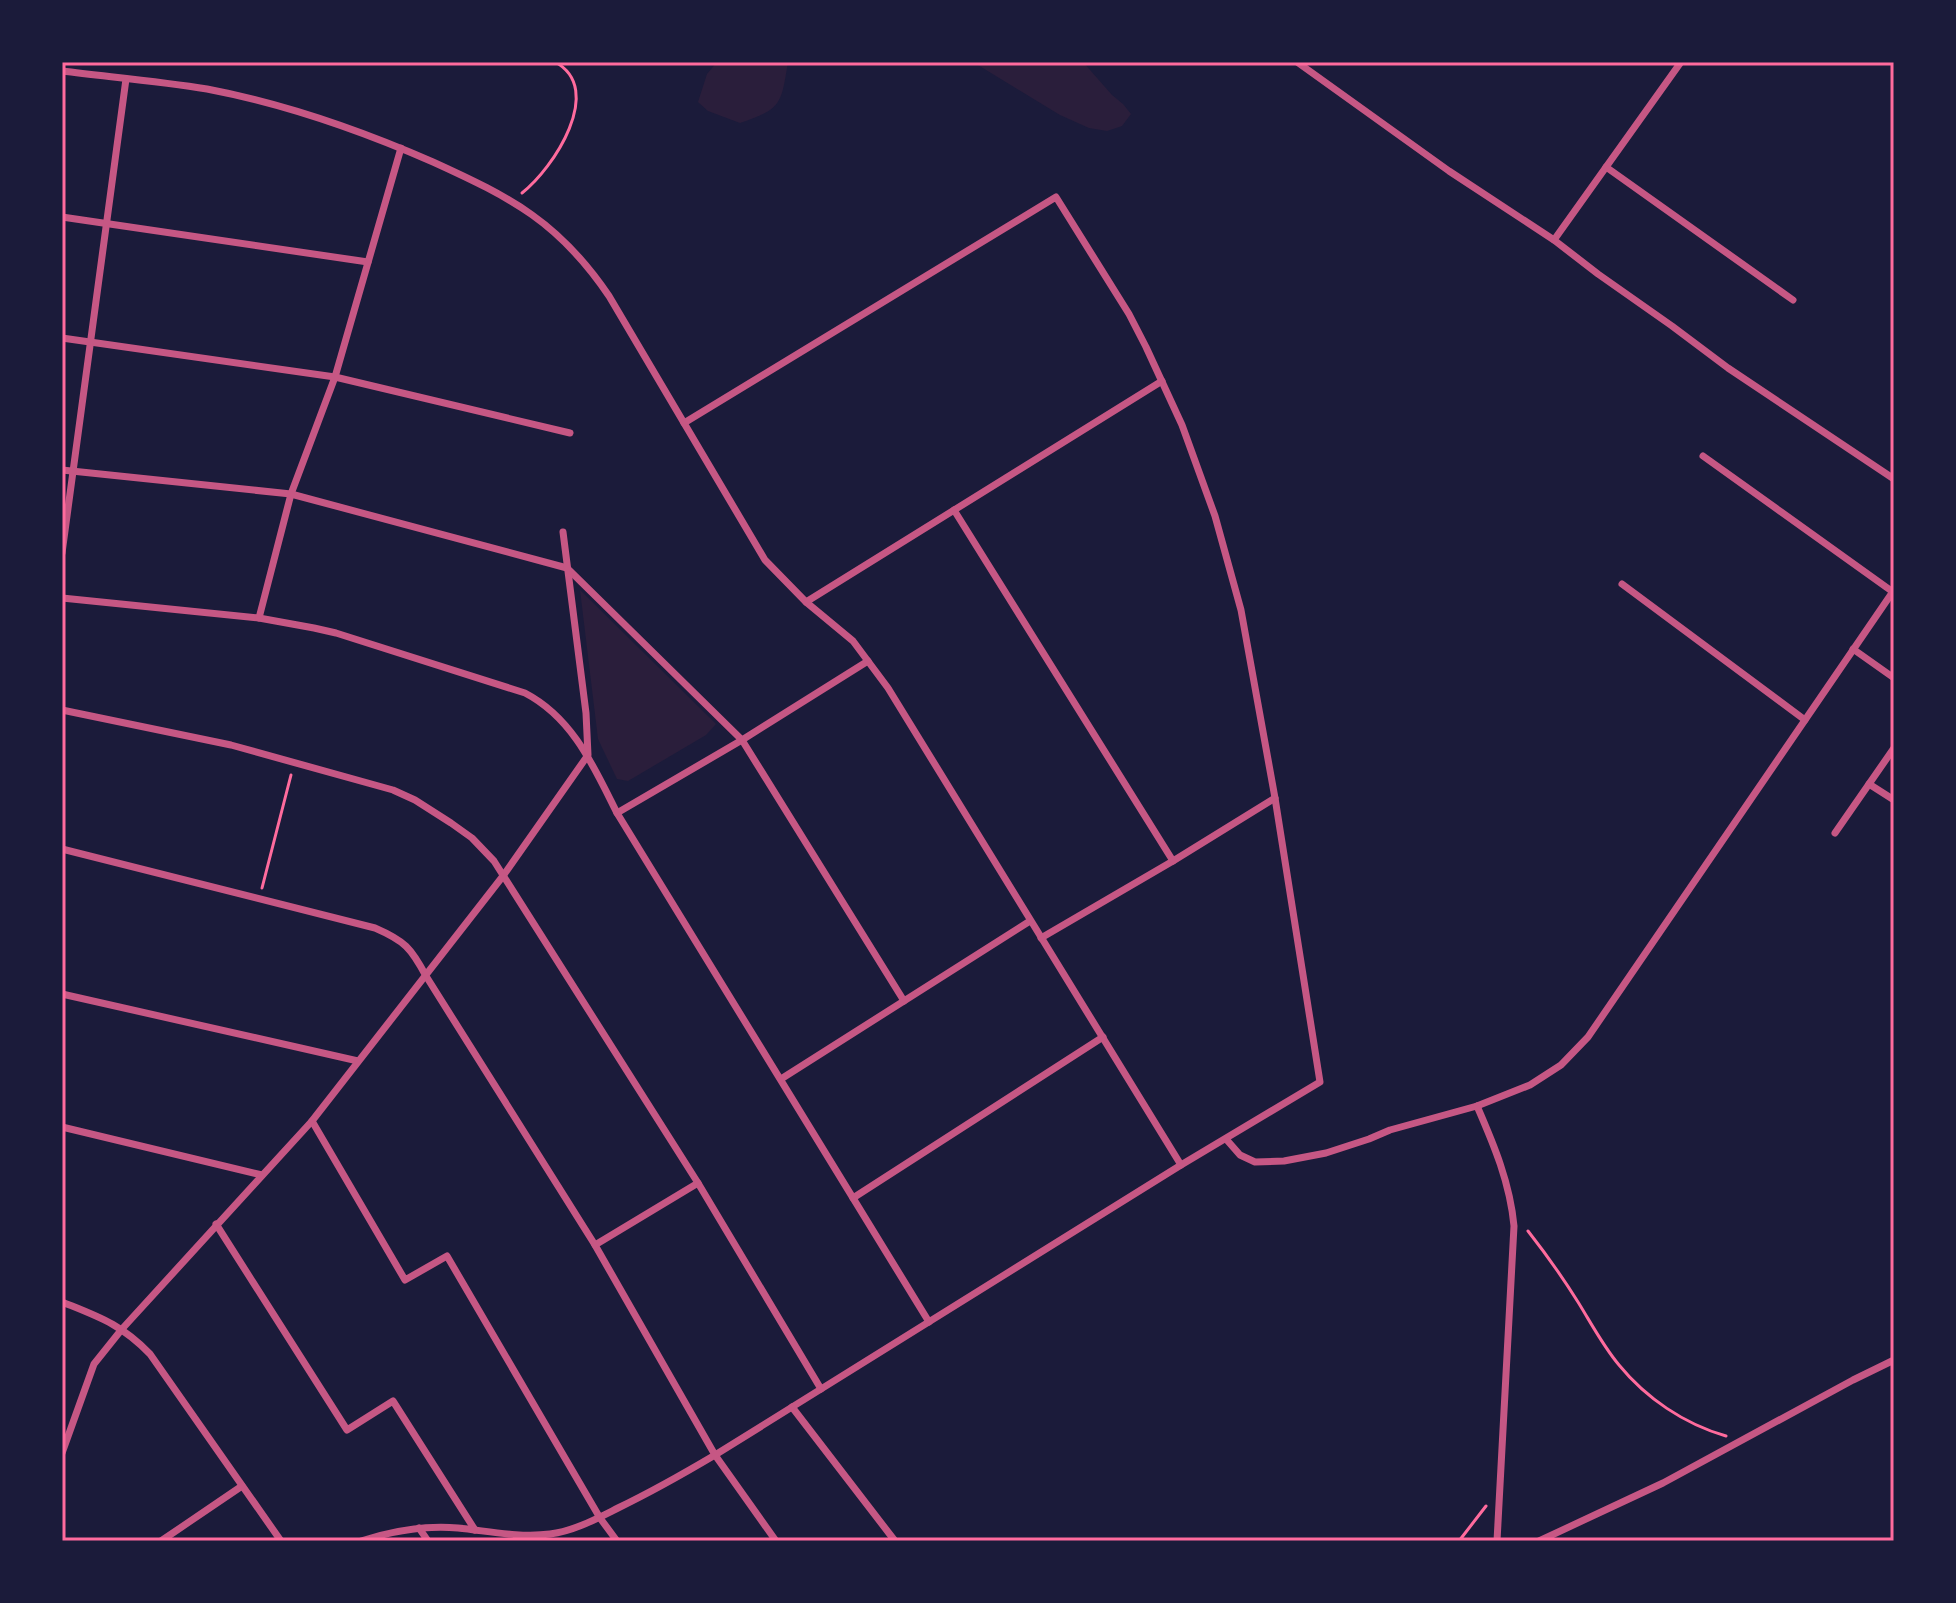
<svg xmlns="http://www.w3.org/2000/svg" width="1956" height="1603" viewBox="0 0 1956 1603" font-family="Overpass,sans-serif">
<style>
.green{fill:#2a1e3b}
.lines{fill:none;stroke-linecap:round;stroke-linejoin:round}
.path{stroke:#ff6b9d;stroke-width:3}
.minor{stroke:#c65784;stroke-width:7}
.neatline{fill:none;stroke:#ff6b9d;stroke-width:3}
</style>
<rect width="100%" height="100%" fill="#1b1b3a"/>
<g class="green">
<path d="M717 62H788C781 104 782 109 740 123L708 111 698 102 707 74Z"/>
<polygon points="973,62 1083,62 1112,95 1123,104 1131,114 1122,126 1107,131 1089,128 1060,115"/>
<polygon points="580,590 716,724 706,735 628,781 617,779 598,739"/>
</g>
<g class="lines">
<g class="path">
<path d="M522 193C553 169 606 89 555 62"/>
<polyline points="262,888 291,775"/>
<path d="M1528 1231C1546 1254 1563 1278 1578 1302 1591 1323 1603 1346 1619 1365 1646 1398 1684 1424 1726 1436"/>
<polyline points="1459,1541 1486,1506"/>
</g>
<g class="minor">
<polyline points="1297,62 1449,171 1554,240 1598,274 1672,326 1728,368 1894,479"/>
<path d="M62 71C110 77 159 81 207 89 286 104 360 130 433 162 512 198 559 222 609 296L765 560 806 602 853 641 888 688 1181 1165"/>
<polyline points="1606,167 1793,300"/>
<polyline points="62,217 368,262"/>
<polyline points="1554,240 1681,62"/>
<polyline points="62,338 335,377 570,433"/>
<polyline points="1703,456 1893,592"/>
<polyline points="62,470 291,494 567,568 742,740 904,1001"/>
<polyline points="954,510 1173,861"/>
<polyline points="62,553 126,79"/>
<polyline points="1622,584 1805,720"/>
<path d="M62 598 259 618 314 628 336 633 525 693C573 718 594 767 617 813L929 1322"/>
<polyline points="806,602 1162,381"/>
<polyline points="259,618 291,494 335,377 401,148"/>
<polyline points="1853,649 1894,678"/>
<polyline points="62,710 231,745 393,790 415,800 451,823 472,838 494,861 698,1183 821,1389"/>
<polyline points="1869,784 1894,800"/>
<polyline points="617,813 742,740 868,661"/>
<polyline points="1835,833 1894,748"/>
<path d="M62 849 375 928C405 941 411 948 426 976L595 1245 715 1455 776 1541"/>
<polyline points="1041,938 1173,861 1275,798"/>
<polyline points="62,994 358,1061"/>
<polyline points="781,1079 1030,921"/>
<path d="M1477 1106C1494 1145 1510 1183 1514 1226L1497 1541"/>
<polyline points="312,1121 405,1280 447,1256 600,1518 617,1541"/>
<polyline points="62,1127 262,1175"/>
<polyline points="1226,1139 1240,1155 1255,1162 1284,1161 1326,1153 1369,1139 1390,1130 1477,1106 1530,1085 1561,1065 1588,1037 1894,590"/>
<polyline points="853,1198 1103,1037"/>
<polyline points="216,1224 347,1430 393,1401 475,1530"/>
<polyline points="595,1245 698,1183"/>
<path d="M62 1302C99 1317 121 1324 150 1354L281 1541"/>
<polyline points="792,1407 895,1541"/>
<polyline points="62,1453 94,1364 122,1329 312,1121 503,876 588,755 586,713 563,532"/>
<polyline points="419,1528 428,1541"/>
<polyline points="161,1541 242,1486"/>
<path d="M361 1541C392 1531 424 1525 458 1528 488 1531 519 1538 550 1534 574 1531 596 1519 618 1508 651 1492 683 1474 715 1455L1181 1165 1320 1082 1275 798 1241 610 1215 516 1182 425 1146 347 1129 314 1056 197 684 423"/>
<polyline points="1539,1541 1663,1483 1853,1380 1894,1360"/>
</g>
</g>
<rect width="1956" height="1603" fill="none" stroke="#1b1b3a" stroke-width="128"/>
<rect x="64" y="64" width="1828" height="1475" class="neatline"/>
</svg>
